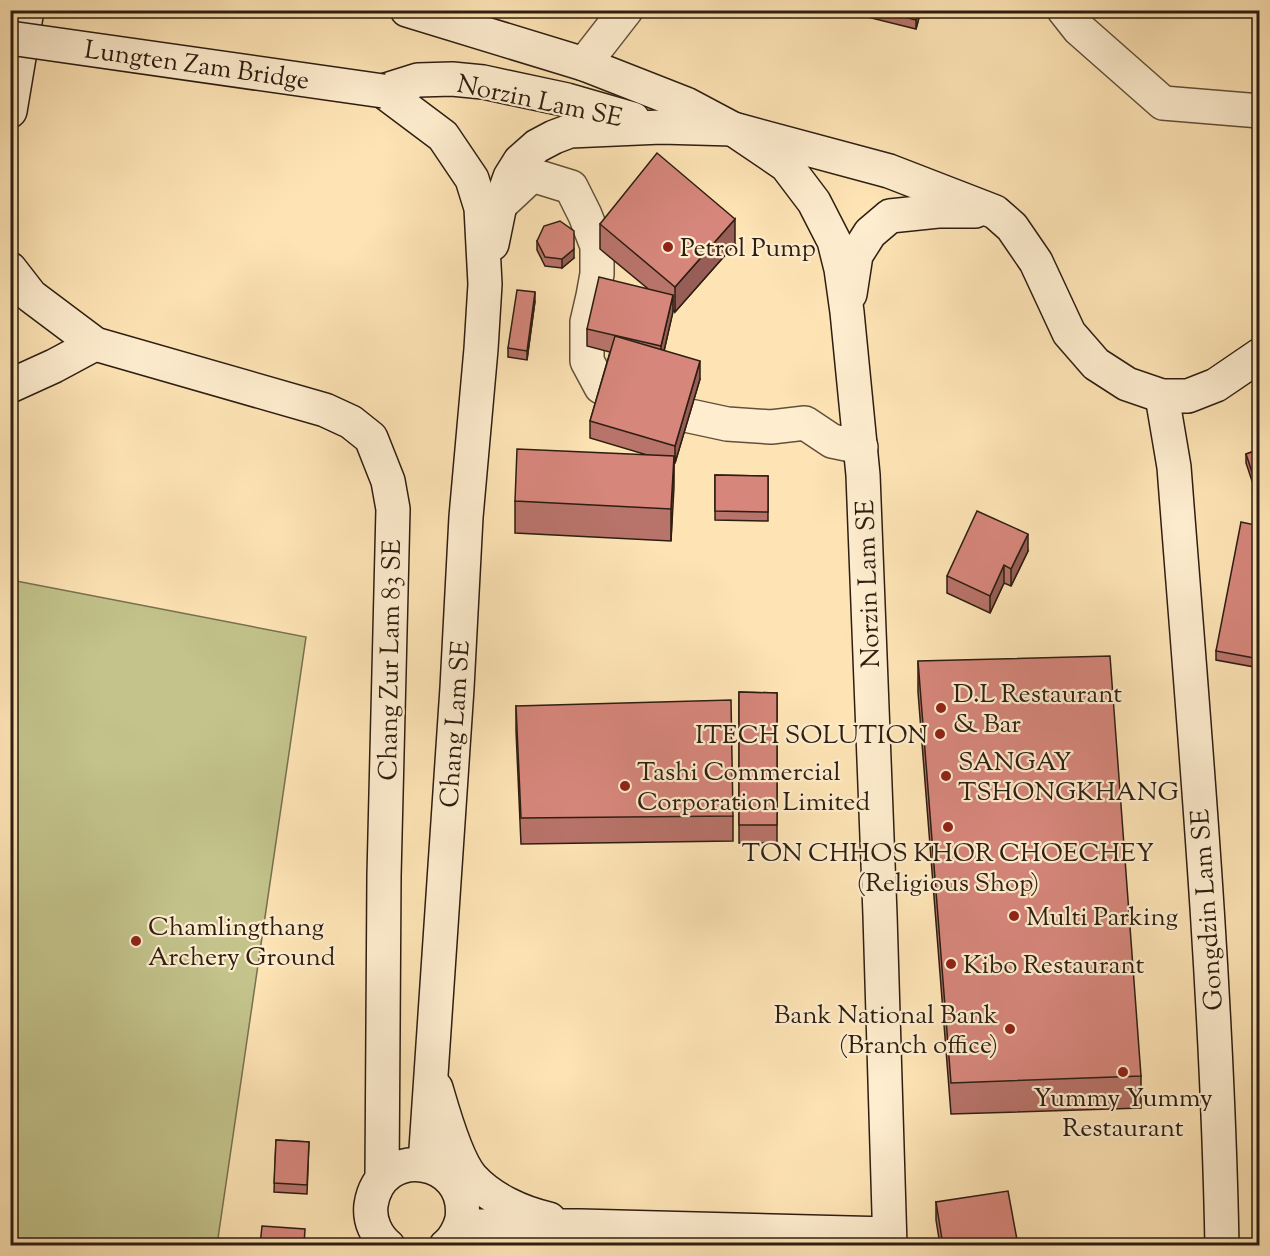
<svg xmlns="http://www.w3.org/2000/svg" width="1270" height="1256" viewBox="0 0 1270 1256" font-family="'Sorts Mill Goudy',serif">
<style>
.pitch{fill:#c3c38b;stroke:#78704e;stroke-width:1.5}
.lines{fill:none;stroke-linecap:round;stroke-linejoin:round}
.minor-casing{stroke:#61503a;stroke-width:36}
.secondary-casing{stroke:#2d1e11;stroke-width:36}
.minor{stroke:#feedcf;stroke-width:33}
.secondary{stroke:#feedcf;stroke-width:33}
.secondary-bridge-casing{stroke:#2d1e11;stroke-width:36;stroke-linecap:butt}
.secondary-bridge{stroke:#feedcf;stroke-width:33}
.wall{fill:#b8736a;stroke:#2d1e11;stroke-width:1.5}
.shaded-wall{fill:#965e56;stroke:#2d1e11;stroke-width:1.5}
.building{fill:#d6867b;stroke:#2d1e11;stroke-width:1.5}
.poi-dot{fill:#8f2418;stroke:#feedcf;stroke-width:2}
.labels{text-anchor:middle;stroke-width:4.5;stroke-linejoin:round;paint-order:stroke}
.street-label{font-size:26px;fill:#2d1e11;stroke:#feedcf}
.poi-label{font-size:26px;fill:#2d1e11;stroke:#feedcf;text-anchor:start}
</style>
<rect width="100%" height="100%" fill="#fee4b5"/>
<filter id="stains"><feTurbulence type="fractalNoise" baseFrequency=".00333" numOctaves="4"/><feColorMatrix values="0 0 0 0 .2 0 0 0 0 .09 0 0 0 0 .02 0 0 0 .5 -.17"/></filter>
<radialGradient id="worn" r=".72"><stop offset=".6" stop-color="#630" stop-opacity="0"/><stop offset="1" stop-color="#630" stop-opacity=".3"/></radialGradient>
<polygon class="pitch" points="11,580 306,637 217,1245 11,1245"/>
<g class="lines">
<g class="minor-casing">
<g id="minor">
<polyline points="1064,10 1079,29 1163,103 1260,111"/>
<polyline points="584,64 626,10"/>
<polyline points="500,205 532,175 571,187 585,215 597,246 597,274 593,296 587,322 587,361 601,387 634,401 676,413 727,424 771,427 805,423 832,441 861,447"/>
</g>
</g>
<g class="secondary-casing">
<g id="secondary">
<polyline points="407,10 584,64 686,104 733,129 786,165 814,202 834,241 841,269 847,312 863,475 880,915 890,1246"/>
<polyline points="383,91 443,136 472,179 481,208 485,284 481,349 466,517 457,688 425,1164"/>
<polyline points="383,91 418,80 452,79 483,82 567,100 633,119"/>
<polyline points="10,111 27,10"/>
<polyline points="492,244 500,205 510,177 520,161 537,146 554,137 570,131 661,127 733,129 889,171 995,212 1012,227 1036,262 1069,333 1096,364 1127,384 1162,396 1188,396 1216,385 1260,355"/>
<polyline points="10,269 31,296 95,344 325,410 351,422 371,438 388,481 393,509 384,876 382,1179"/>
<polyline points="850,294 856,255 870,233 890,216 938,211 975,211"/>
<polyline points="10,386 54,366 95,344"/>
<path d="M1162 396 1174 467C1194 727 1217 986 1222 1246"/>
<path d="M436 1088C443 1112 456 1160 472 1178 491 1199 522 1213 549 1219"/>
<polyline points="461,1226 580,1226 889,1234"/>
<path d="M388 1246C376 1236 369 1220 371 1205 380 1143 470 1156 462 1219 460 1228 454 1240 446 1246"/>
</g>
</g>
<use href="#minor" class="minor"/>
<use href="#secondary" class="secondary"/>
<g class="secondary-bridge-casing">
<polyline id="secondary-bridge" points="10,38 383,91"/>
</g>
<use href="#secondary-bridge" class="secondary-bridge"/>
</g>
<g class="wall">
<polygon points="847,10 921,10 916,29 847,12"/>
<polygon points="600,224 735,244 675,312 673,310 664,351 700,379 675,463 674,463 671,541 515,533 515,501 644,454 590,438 590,421 610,352 587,346 587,329 647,288 600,249"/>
<polygon points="537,241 574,258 562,268 545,266 537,250"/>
<polygon points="535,301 527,360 508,357 508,348"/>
<polygon points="1260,449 1260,505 1246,463 1246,454"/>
<polygon points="715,475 768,476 768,521 715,520"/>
<polygon points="1260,526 1260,668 1216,660 1216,651"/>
<polygon points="1028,551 1011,586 1004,583 990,613 947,593 947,576"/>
<polygon points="918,661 1141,1076 1141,1108 951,1114 918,692"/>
<polygon points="739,692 777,693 777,843 739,843"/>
<polygon points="516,706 733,816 733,841 521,844 516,731"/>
<polygon points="276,1140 309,1142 307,1194 274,1192"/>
<polygon points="936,1202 1018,1245 940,1245 936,1220"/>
</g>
<g class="shaded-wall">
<polygon points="918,10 921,10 916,29 916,20"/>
<polygon points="735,219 735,244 675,312 675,287"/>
<polygon points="574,249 574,258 562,268 562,259"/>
<polygon points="535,292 535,301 527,360 527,351"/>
<polygon points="673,295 673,312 661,364 661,346"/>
<polygon points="700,361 700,379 675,463 675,446"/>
<polygon points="674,456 674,487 671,541 671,509"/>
<polygon points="1028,534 1028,551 1011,586 1011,569"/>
<polygon points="1004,565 1004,583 990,613 990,596"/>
</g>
<g class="building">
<polygon points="878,10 918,10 916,20"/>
<polygon points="657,153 735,219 675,287 600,224"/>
<polygon points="560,221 574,231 574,249 562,259 545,257 537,241 544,226"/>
<polygon points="599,277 673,295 661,346 587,329"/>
<polygon points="517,290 535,292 527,351 508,348"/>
<polygon points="615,336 700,361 675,446 590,421"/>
<polygon points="517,449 674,456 671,509 515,501"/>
<polygon points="1260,449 1260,496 1246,454"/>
<polygon points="715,475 768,476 768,512 715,511"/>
<polygon points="977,511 1028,534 1011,569 1004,565 990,596 947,576"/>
<polygon points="1241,522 1260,526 1260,659 1216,651"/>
<polygon points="1110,656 1141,1076 951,1083 918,661"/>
<polygon points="739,692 777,693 777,825 739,825"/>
<polygon points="731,700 733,816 521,818 516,706"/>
<polygon points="276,1140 309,1142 307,1185 274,1183"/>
<polygon points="1008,1191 1018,1245 943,1245 936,1202"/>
<polygon points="262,1226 305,1229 304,1245 260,1245"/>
<polygon points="616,1240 616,1245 441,1245 441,1242"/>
<polygon points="814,1240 814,1245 656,1245 656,1243"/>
</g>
<g class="poi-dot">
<circle cx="668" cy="247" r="6"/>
<circle cx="941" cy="708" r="6"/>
<circle cx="940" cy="734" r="6"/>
<circle cx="946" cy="776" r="6"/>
<circle cx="625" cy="786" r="6"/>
<circle cx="948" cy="827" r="6"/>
<circle cx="1014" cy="916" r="6"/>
<circle cx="136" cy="941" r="6"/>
<circle cx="951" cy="964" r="6"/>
<circle cx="1010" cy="1029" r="6"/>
<circle cx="1123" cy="1072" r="6"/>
</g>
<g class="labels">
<g class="street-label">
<text transform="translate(197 64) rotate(8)" y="9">Lungten Zam Bridge</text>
<text transform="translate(540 100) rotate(12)" y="9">Norzin Lam SE</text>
<text transform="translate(867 584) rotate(-92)" y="9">Norzin Lam SE</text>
<text transform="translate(389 660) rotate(-89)" y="9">Chang Zur Lam 83 SE</text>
<text transform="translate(454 724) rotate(-86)" y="9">Chang Lam SE</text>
<text transform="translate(1206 910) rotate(-94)" y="9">Gongdzin Lam SE</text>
</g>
<g class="poi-label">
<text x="680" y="256">Petrol Pump</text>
<text x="953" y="702">D.L Restaurant<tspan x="953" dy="30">&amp; Bar</tspan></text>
<text x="928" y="743" text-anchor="end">ITECH SOLUTION</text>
<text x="958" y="770">SANGAY<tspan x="958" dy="30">TSHONGKHANG</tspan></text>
<text x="637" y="780">Tashi Commercial<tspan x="637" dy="30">Corporation Limited</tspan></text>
<text x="948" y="861" text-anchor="middle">TON CHHOS KHOR CHOECHEY<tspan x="948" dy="30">(Religious Shop)</tspan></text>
<text x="1026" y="925">Multi Parking</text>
<text x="148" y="935">Chamlingthang<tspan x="148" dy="30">Archery Ground</tspan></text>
<text x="963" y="973">Kibo Restaurant</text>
<text x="998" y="1023" text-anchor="end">Bank National Bank<tspan x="998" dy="30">(Branch office)</tspan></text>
<text x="1123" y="1106" text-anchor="middle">Yummy Yummy<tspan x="1123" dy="30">Restaurant</tspan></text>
</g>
</g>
<rect width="1270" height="1256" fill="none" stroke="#fee4b5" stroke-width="36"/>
<rect x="12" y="12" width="1246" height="1232" fill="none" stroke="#2d1e11" stroke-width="3"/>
<rect x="18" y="18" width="1234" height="1220" fill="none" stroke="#2d1e11" stroke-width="1.5"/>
<rect width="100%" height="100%" filter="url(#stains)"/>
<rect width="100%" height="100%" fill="url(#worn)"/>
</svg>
